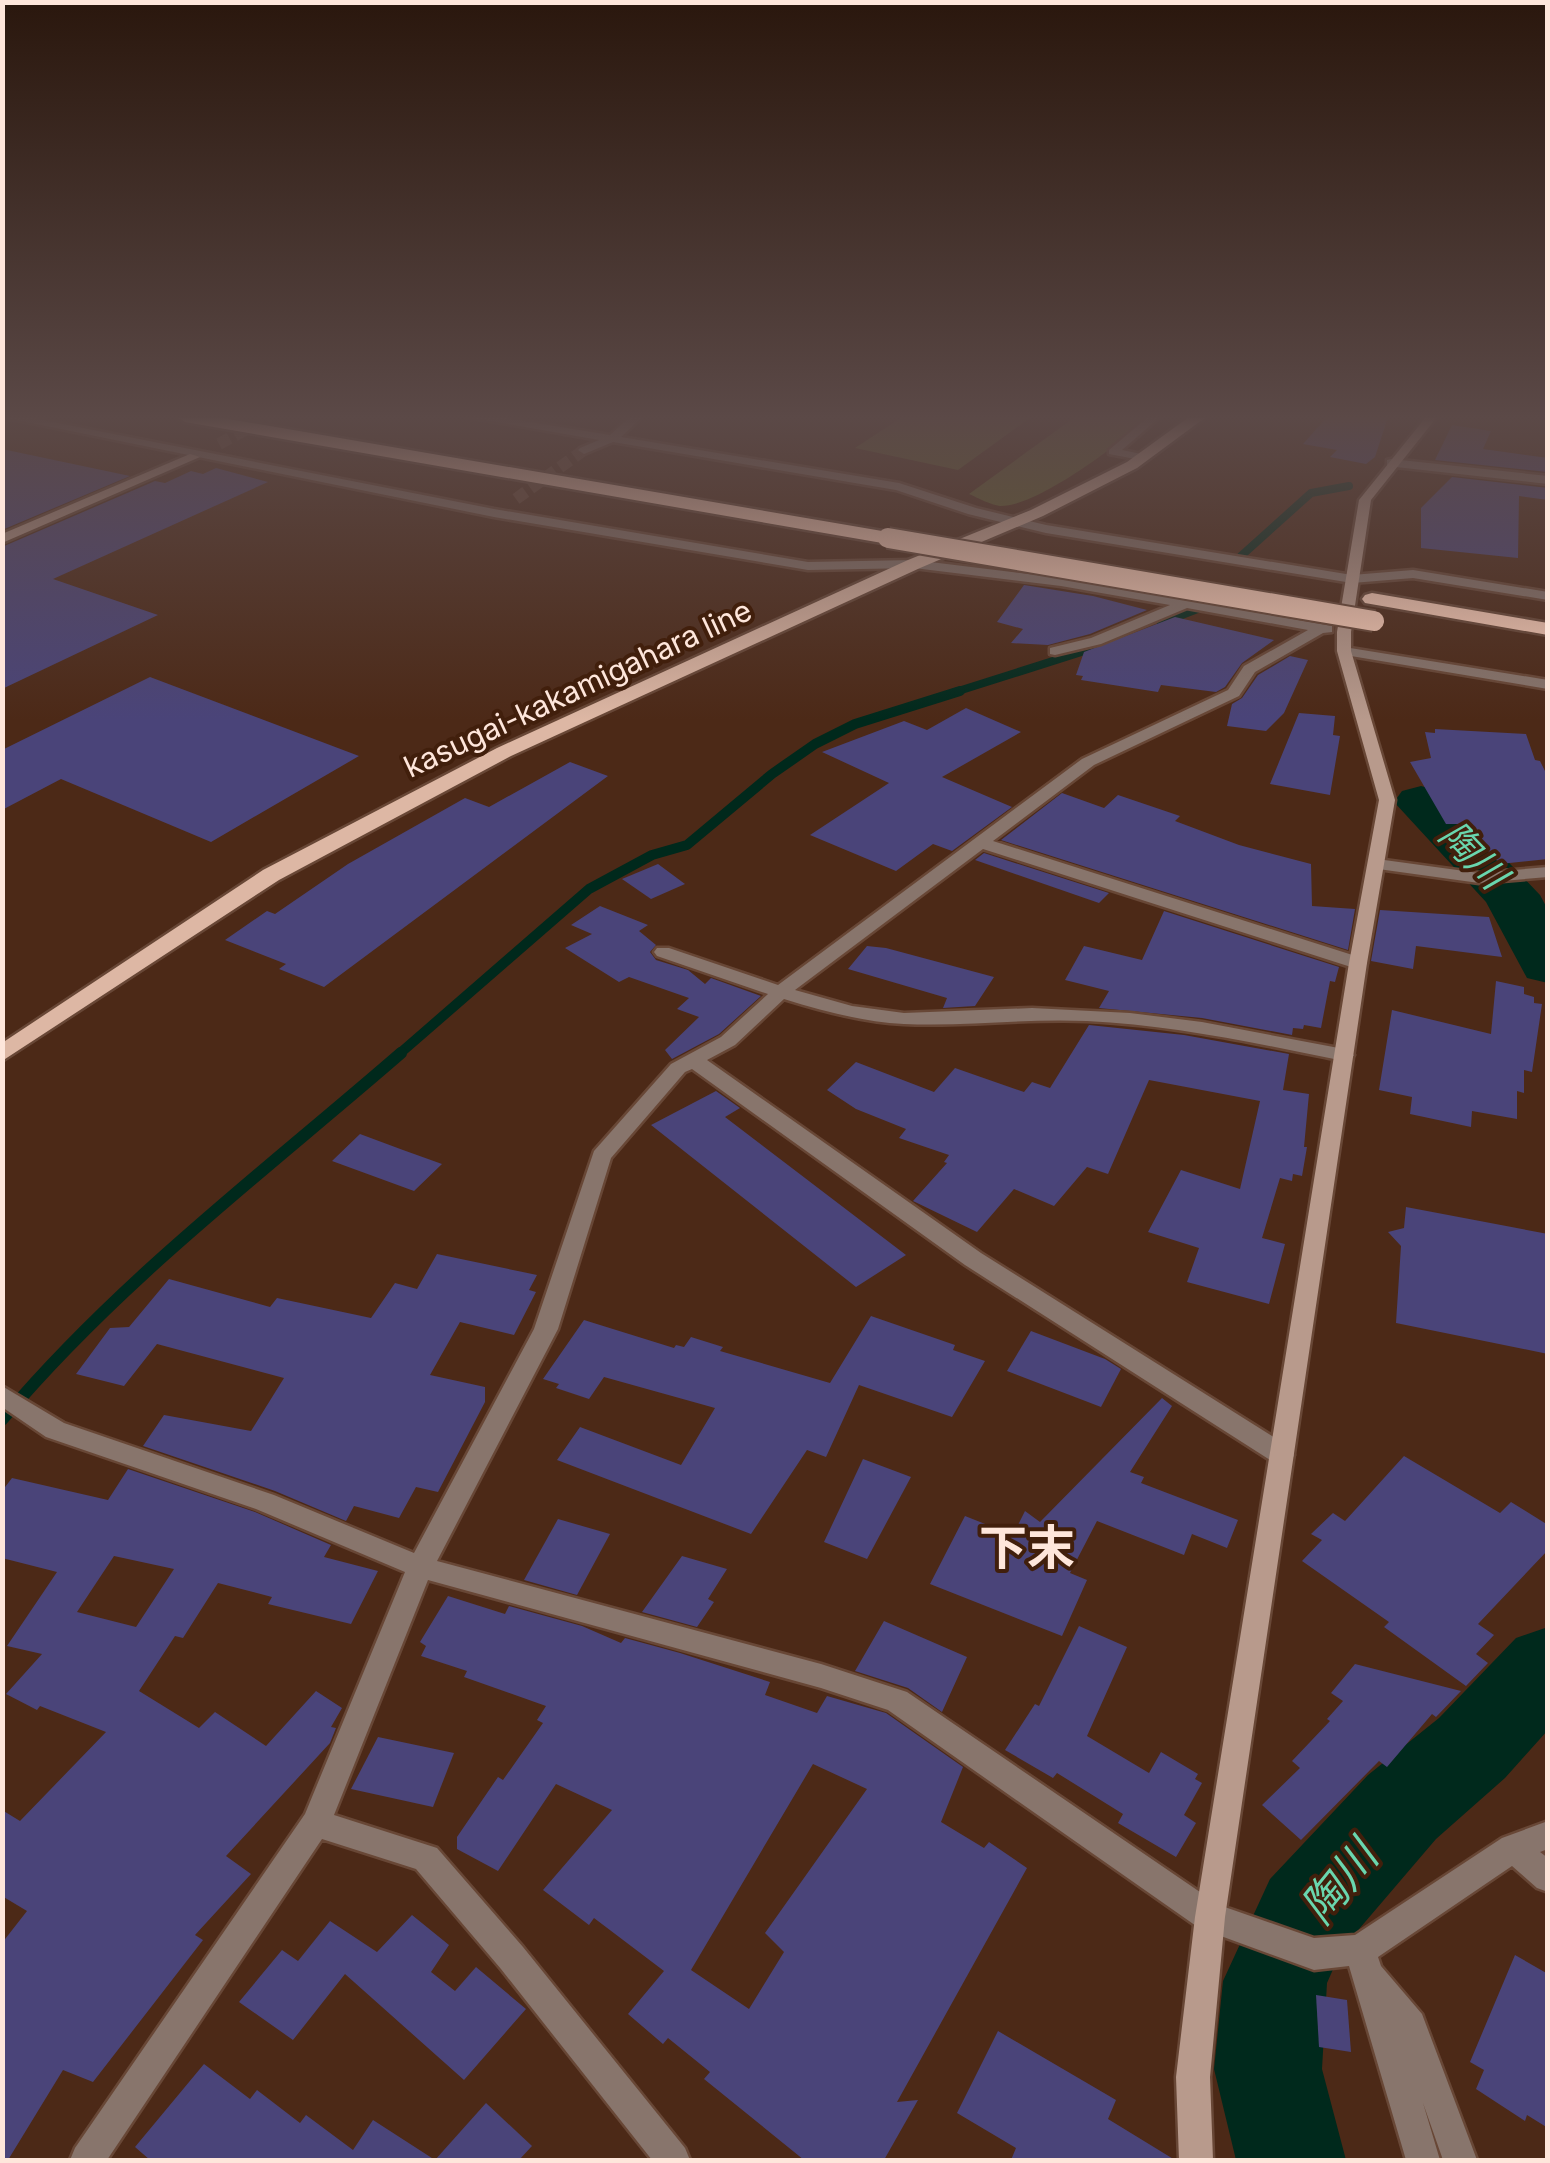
<svg xmlns="http://www.w3.org/2000/svg" width="1550" height="2163" viewBox="0 0 1550 2163" font-family="Inter,'Noto Sans JP',sans-serif">
<style>
.green{fill:#605f2b}
.lines{fill:none;stroke-linecap:round;stroke-linejoin:round}
.stream-far2{stroke:#00291c;stroke-width:8}
.stream-far1{stroke:#00291c;stroke-width:10}
.stream{stroke:#00291c;stroke-width:12}
.river{fill:#00291c;fill-rule:evenodd}
.building{fill:#4a4479;fill-rule:evenodd}
.street-tunnel{stroke:#674534;stroke-width:12;stroke-dasharray:12 6;stroke-linecap:butt}
.street-casing{stroke:#684736;stroke-width:5}
.secondary-casing{stroke:#684736;stroke-width:5}
.primary-casing{stroke:#684736;stroke-width:5}
.highway-casing{stroke:#684736;stroke-width:5}
.street{fill:#88756c;fill-rule:evenodd}
.secondary{fill:#b89a8c;fill-rule:evenodd}
.primary{fill:#ddb7a4;fill-rule:evenodd}
.highway{fill:#fed0ba;fill-rule:evenodd}
.highway-bridge-casing{stroke:#684736;stroke-width:24;stroke-linecap:butt}
.highway-bridge{stroke:#fed0ba;stroke-width:20}
.labels{text-anchor:middle;stroke-width:8;stroke-linejoin:round;paint-order:stroke}
.far-street-label{font-size:30px;fill:#fee6db;stroke:#411f0c}
.water-label{font-size:38px;font-style:italic;fill:#69d6ae;stroke:#411f0c}
.near-water-label{font-size:45px;font-style:italic;fill:#69d6ae;stroke:#411f0c}
.near-quarter-label{font-size:48px;font-weight:bold;fill:#fee6db;stroke:#411f0c}
</style>
<rect width="100%" height="100%" fill="#4c2917"/>
<g class="green">
<polygon points="902,417 1031,417 958,470 855,448"/>
<path d="M1075 417H1151C1121 442 1038 507 1000 506 991 505 978 498 969 494Z"/>
</g>
<g class="lines">
<g class="stream-far2">
<polyline points="1241,556 1311,493 1349,486"/>
<polyline points="1161,623 1208,605"/>
<polyline points="952,693 1116,641"/>
</g>
<polyline class="stream-far1" points="398,1055 589,889 652,855 687,845 772,774 815,744 855,724 960,691"/>
<path class="stream" d="M2 1420C119 1281 264 1172 401 1053"/>
<g class="river">
<polygon points="1421,786 1440,791 1540,895 1548,910 1548,983 1527,978 1486,902 1394,802 1402,791"/>
<polygon points="1548,1627 1548,1730 1505,1778 1436,1839 1342,1949 1327,1983 1322,2069 1346,2160 1236,2160 1214,2069 1223,1981 1270,1879 1368,1775 1439,1718 1516,1638"/>
</g>
</g>
<g class="building">
<polygon points="1327,417 1388,417 1375,457 1366,464 1330,457 1337,450 1303,444"/>
<polygon points="1452,425 1491,431 1483,449 1548,458 1548,472 1435,460"/>
<polygon points="2,449 130,476 2,530"/>
<polygon points="216,468 268,482 53,579 158,615 2,689 2,547 155,481 165,483 191,471 203,474"/>
<polygon points="1452,477 1548,488 1548,500 1519,496 1518,558 1421,548 1421,508"/>
<polygon points="1024,585 1093,596 1147,610 1090,634 1048,645 1011,643 1023,629 997,622"/>
<polygon points="1175,617 1274,640 1242,663 1225,687 1216,692 1161,685 1158,692 1081,680 1083,676 1076,675 1084,652"/>
<polygon points="1290,656 1308,660 1284,713 1266,731 1227,726 1232,704 1242,698 1258,675"/>
<polygon points="150,677 359,756 211,842 61,779 2,810 2,750"/>
<polygon points="966,708 1021,732 942,777 1012,807 952,851 933,844 896,871 810,835 889,783 822,752 904,721 927,730"/>
<polygon points="1299,713 1335,716 1333,735 1340,736 1330,795 1270,784"/>
<polygon points="1435,729 1526,734 1535,760 1540,761 1548,777 1548,859 1500,864 1463,824 1446,824 1410,762 1431,758 1425,732 1435,733"/>
<polygon points="570,762 608,776 324,987 279,969 286,964 225,940 267,911 275,914 348,864 465,798 489,807"/>
<polygon points="1062,793 1104,808 1118,795 1180,816 1175,821 1239,845 1311,864 1312,906 1355,909 1348,950 1001,840"/>
<polygon points="984,853 1109,893 1099,903 975,860"/>
<polygon points="658,864 685,884 651,899 622,879"/>
<polygon points="600,906 648,925 639,931 656,945 650,952 656,960 688,970 705,984 711,978 761,996 719,1034 672,1059 665,1050 699,1017 677,1009 689,998 629,977 619,982 565,948 592,934 571,925"/>
<polygon points="1380,910 1489,917 1502,957 1416,946 1413,969 1371,961"/>
<polygon points="1164,911 1339,967 1335,982 1330,981 1321,1028 1304,1025 1303,1029 1293,1028 1292,1035 1202,1018 1099,1008 1109,991 1065,980 1084,946 1142,960"/>
<polygon points="867,946 886,948 994,977 975,1006 943,1008 947,998 848,969"/>
<polygon points="1496,981 1524,987 1524,994 1534,997 1534,1003 1542,1004 1532,1072 1524,1070 1524,1093 1517,1091 1517,1119 1472,1111 1471,1127 1410,1114 1412,1097 1379,1090 1392,1010 1491,1034"/>
<polygon points="1089,1025 1184,1035 1289,1054 1283,1090 1309,1094 1304,1147 1307,1147 1302,1176 1293,1174 1292,1181 1280,1178 1262,1238 1285,1244 1269,1304 1187,1282 1199,1248 1148,1232 1181,1170 1240,1189 1260,1101 1149,1080 1108,1174 1087,1167 1054,1206 1014,1189 977,1232 913,1201 947,1163 944,1162 949,1155 899,1138 906,1129 856,1109 827,1090 856,1062 934,1092 955,1068 1024,1092 1032,1082 1050,1088"/>
<polygon points="716,1091 740,1108 725,1117 906,1255 856,1287 651,1125"/>
<polygon points="360,1134 403,1150 442,1164 414,1191 332,1161"/>
<polygon points="1406,1207 1548,1234 1548,1354 1396,1323 1401,1246 1388,1232 1404,1228"/>
<polygon points="437,1254 537,1275 529,1290 536,1292 514,1335 460,1322 430,1375 485,1387 485,1402 438,1492 416,1487 399,1518 354,1506 346,1521 275,1491 143,1446 164,1415 251,1431 284,1378 157,1344 124,1386 76,1374 110,1328 129,1327 169,1279 270,1307 277,1298 371,1318 395,1283 417,1289"/>
<polygon points="871,1316 955,1345 953,1350 985,1361 952,1417 859,1385 826,1457 807,1450 751,1534 557,1460 580,1427 681,1465 715,1408 604,1377 589,1399 556,1388 559,1384 543,1379 584,1320 674,1348 676,1345 684,1347 691,1337 723,1347 720,1351 830,1383"/>
<polygon points="1031,1331 1105,1359 1121,1369 1101,1407 1007,1371"/>
<polygon points="1162,1398 1172,1406 1130,1472 1144,1477 1141,1483 1238,1520 1227,1548 1192,1534 1184,1555 1097,1521 1070,1573 1087,1580 1062,1636 930,1584 965,1516 1013,1535 1025,1511 1040,1522"/>
<polygon points="1404,1456 1500,1513 1511,1502 1548,1525 1548,1550 1478,1624 1494,1635 1476,1654 1488,1663 1466,1686 1384,1627 1389,1622 1302,1561 1322,1540 1311,1534 1333,1513 1345,1521"/>
<polygon points="863,1459 911,1477 867,1559 824,1542"/>
<path d="M128 1469 255 1512 331 1545 324 1557 378 1571 351 1624 268 1604 272 1597 218 1583 183 1638 175 1636 139 1691 199 1728 215 1712 266 1746 316 1691 342 1708 331 1727 336 1728 330 1743 226 1856 251 1874 195 1935 203 1940 93 2082 63 2070 8 2160H2V1943L27 1911 2 1896V1810L20 1821 106 1732 40 1706 37 1710 6 1694 42 1654 7 1646 57 1572 2 1558V1491L12 1478 108 1500ZM114 1556 174 1569 136 1627 77 1612Z"/>
<polygon points="558,1519 610,1534 577,1595 524,1580"/>
<polygon points="682,1556 727,1569 708,1599 714,1602 697,1627 642,1612"/>
<path d="M448 1596 505 1614 509 1606 582 1626 621 1643 625 1638 680 1653 770 1682 765 1695 817 1713 827 1696 886 1713 963 1767 941 1822 984 1848 989 1842 1027 1868 897 2102 918 2100 884 2160H804L704 2079 710 2072 668 2038 663 2044 628 2014 664 1971 594 1918 589 1925 543 1890 612 1810 556 1784 498 1871 457 1849V1837L498 1777 503 1780 543 1723 537 1720 546 1706 464 1677 467 1671 421 1656 426 1646 420 1642ZM813 1764 867 1789 765 1933 784 1952 749 2009 691 1970Z"/>
<polygon points="884,1621 967,1657 942,1712 908,1688 855,1671"/>
<polygon points="1079,1626 1127,1647 1087,1736 1149,1773 1161,1752 1198,1774 1195,1779 1202,1783 1184,1815 1196,1823 1176,1857 1118,1823 1123,1814 1057,1773 1053,1778 1005,1750 1035,1704 1039,1706"/>
<polygon points="1355,1664 1461,1691 1436,1717 1432,1714 1387,1767 1379,1761 1301,1840 1262,1805 1300,1768 1292,1761 1330,1721 1327,1719 1343,1701 1331,1693"/>
<polygon points="378,1737 454,1753 433,1807 351,1789"/>
<polygon points="412,1915 449,1945 431,1972 455,1991 476,1967 526,2009 464,2080 345,1974 293,2040 239,2002 282,1950 298,1961 330,1921 377,1952"/>
<polygon points="1515,1955 1548,1974 1548,2128 1527,2115 1525,2121 1476,2089 1484,2070 1470,2062"/>
<polygon points="1316,1995 1347,2000 1351,2052 1319,2047"/>
<polygon points="998,2031 1116,2100 1108,2119 1175,2160 1011,2160 1016,2148 957,2113"/>
<polygon points="204,2064 250,2099 257,2090 300,2123 306,2115 353,2150 373,2120 435,2160 150,2160 135,2147"/>
<polygon points="486,2103 532,2146 519,2160 435,2160"/>
</g>
<g class="lines">
<g class="street-tunnel">
<polyline points="219,444 269,417"/>
<polyline points="516,499 584,450"/>
</g>
<g class="street-casing">
<g id="street">
<path d="M2 417H27L494 509 808 562 914 560 1061 578 1332 626V632L1323 633 1255 672 1239 696 1094 765 993 841 1365 959 1367 963 1365 967H1351L983 849 795 990 852 1006 904 1013 1032 1008 1130 1013 1202 1022 1344 1049 1354 1055 1351 1059 1344 1061C1259 1044 1174 1025 1087 1021 1026 1018 965 1027 904 1024 863 1022 823 1011 784 999L735 1045 707 1060 981 1253 1291 1448 1294 1455 1291 1462 1282 1465 1273 1462 965 1265 692 1069 685 1072 611 1158 558 1329 437 1561 821 1664 907 1692 1219 1905 1314 1938 1355 1935 1502 1838 1548 1821V1849L1540 1852 1548 1858V1892L1537 1888 1512 1866 1378 1957 1381 1966 1422 2014 1477 2160H1443L1423 2103 1440 2160H1406L1349 1966 1314 1970 1199 1928 888 1710 821 1688 428 1580 334 1815 437 1848 523 1947 685 2148 690 2160H652L501 1969 416 1869 322 1839 107 2160H70L75 2148 305 1814 405 1572 256 1509 46 1437 2 1407V1386L64 1423 274 1495 414 1553 534 1329 594 1151 671 1064 721 1037 768 994 657 956 654 952 657 948H669L778 985 1082 759 1228 690 1244 666 1308 630 1187 608 1101 644 1055 655 1050 654V648L1091 638 1170 605 1061 586 914 568 808 570 494 517Z"/>
<polygon points="468,417 498,417 610,435 630,417 642,417 621,437 899,483 976,508 1046,525 1352,575 1413,570 1548,592 1548,600 1413,578 1352,583 1046,533 968,514 896,490 613,442 584,454 578,450 580,448 599,440"/>
<polygon points="1148,417 1160,417 1122,450 1146,455 1146,461 1109,454 1109,450"/>
<polygon points="1391,459 1548,476 1548,484 1387,466 1387,460"/>
<polygon points="1344,647 1548,680 1548,689 1339,654 1339,648"/>
<polygon points="1377,859 1479,873 1548,867 1548,877 1479,883 1371,868 1368,864 1371,860"/>
</g>
</g>
<g class="secondary-casing">
<g id="secondary">
<polygon points="1426,417 1437,417 1371,500 1351,632 1351,651 1395,800 1367,963 1225,1917 1210,2077 1213,2160 1179,2160 1176,2077 1195,1917 1349,963 1379,800 1337,651 1337,632 1359,500"/>
<polygon points="190,454 200,457 2,543 2,534"/>
</g>
</g>
<g class="primary-casing">
<polygon id="primary" points="1189,417 1206,417 1137,468 1043,516 920,568 511,756 279,880 2,1061 2,1043 263,870 497,748 908,560 1031,510 1127,462"/>
</g>
<g class="highway-casing">
<g id="highway">
<polygon points="177,417 217,417 888,532 898,538 888,544 185,422"/>
<polygon points="1372,593 1548,623 1548,635 1365,603 1362,599 1365,595"/>
</g>
</g>
<use href="#street" class="street"/>
<use href="#secondary" class="secondary"/>
<use href="#primary" class="primary"/>
<use href="#highway" class="highway"/>
<g class="highway-bridge-casing">
<polyline id="highway-bridge" points="888,538 1374,621"/>
</g>
<use href="#highway-bridge" class="highway-bridge"/>
</g>
<linearGradient id="sky" x2="0" y2="1"><stop stop-color="#2a170d"/><stop offset="0.58" stop-color="#5b4947"/><stop offset="1" stop-color="#5b4947" stop-opacity="0"/></linearGradient>
<rect width="1550" height="720" fill="url(#sky)"/>
<g class="labels">
<g class="far-street-label">
<text transform="translate(578 689) rotate(-25)" y="10">kasugai-kakamigahara line</text>
</g>
<g class="water-label">
<text transform="translate(1473 855) rotate(46)" y="13">陶川</text>
</g>
<g class="near-water-label">
<text transform="translate(1339 1882) rotate(-51)" y="16">陶川</text>
</g>
<g class="near-quarter-label">
<text x="1027" y="1565">下末</text>
</g>
</g>
<rect width="1550" height="2163" fill="none" stroke="#fee6db" stroke-width="10"/>
</svg>
